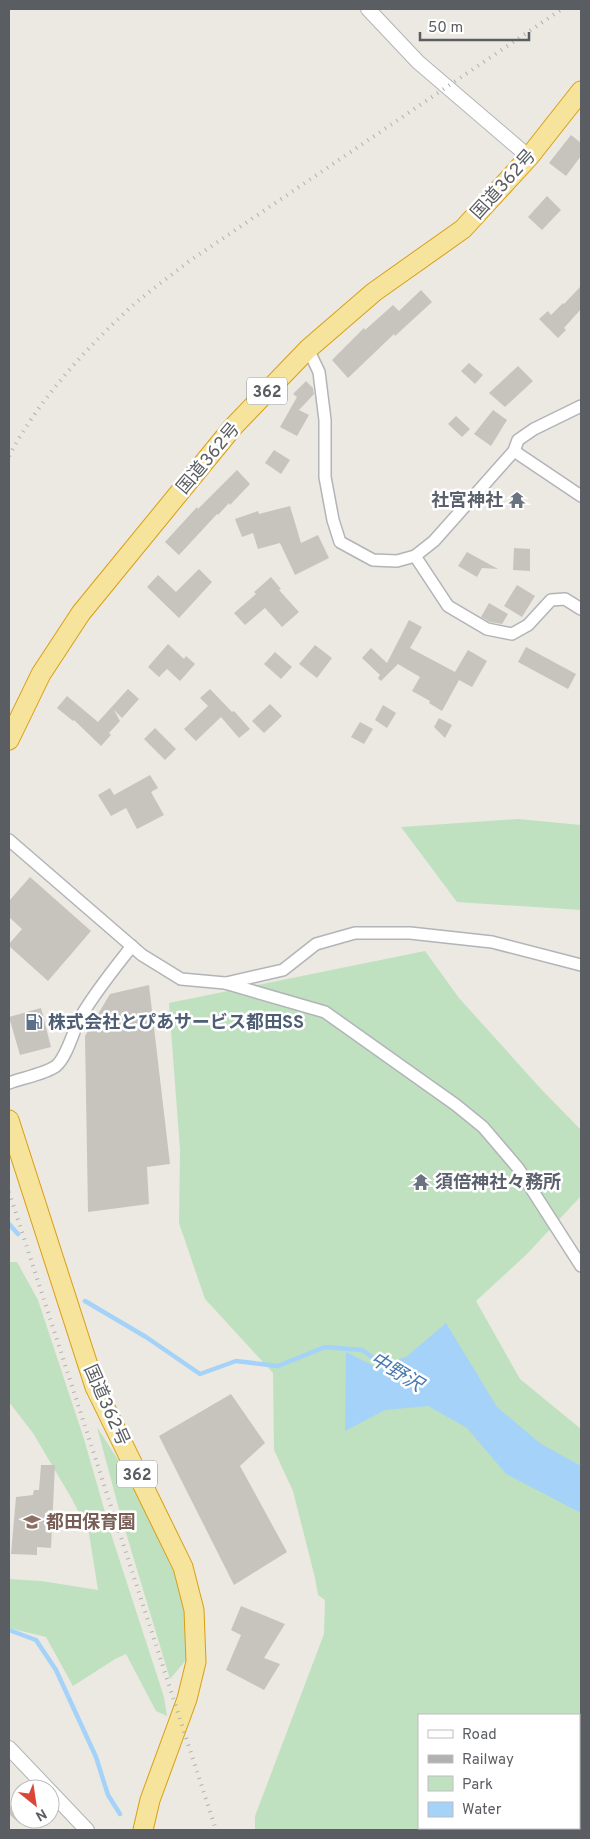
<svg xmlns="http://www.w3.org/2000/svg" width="590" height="1839" viewBox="0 0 590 1839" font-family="Overpass,'Noto Sans JP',sans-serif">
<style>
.green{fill:#bfe1c0;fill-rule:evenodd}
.water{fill:#a5d2f8}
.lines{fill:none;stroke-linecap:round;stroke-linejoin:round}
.stream{stroke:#a5d2f8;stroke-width:4.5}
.building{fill:#c7c4be}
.minor-casing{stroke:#b2b4b8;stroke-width:14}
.tertiary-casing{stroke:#b2b4b8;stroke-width:16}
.trunk-casing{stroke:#da9f12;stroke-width:21}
.minor{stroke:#fff;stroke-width:11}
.tertiary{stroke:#fff;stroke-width:14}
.trunk{stroke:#f6e49c;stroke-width:19}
.rail{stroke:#b0b1b1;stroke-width:4;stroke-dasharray:1 6;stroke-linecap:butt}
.labels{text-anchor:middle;stroke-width:5;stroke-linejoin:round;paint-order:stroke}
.shield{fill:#fff;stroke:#8c8e90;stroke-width:1}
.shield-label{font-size:16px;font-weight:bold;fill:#5a5d61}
.street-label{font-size:18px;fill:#5a5d61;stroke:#fff}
.worship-label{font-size:18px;font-weight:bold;fill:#5b616d;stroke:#fff;text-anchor:end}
.service-label{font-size:18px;font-weight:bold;fill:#4e5e75;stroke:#fff;text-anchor:start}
.education-label{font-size:18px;font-weight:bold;fill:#785e54;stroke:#fff;text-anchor:start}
.water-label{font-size:19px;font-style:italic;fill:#4779b0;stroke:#fff}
</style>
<rect width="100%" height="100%" fill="#ebe9e1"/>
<g class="green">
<polygon points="518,819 581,825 581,910 457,902 401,827"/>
<path d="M425 951 459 998 541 1089 581 1130V1196L527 1254 476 1301 520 1379 581 1429V1830H255V1816L324 1634 325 1600 318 1595 315 1578 293 1491 274 1450 273 1373 205 1299 179 1223 180 1150 169 1003ZM419 1715H579V1828H419Z"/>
<polygon points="9,1262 17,1262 38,1300 84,1439 113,1540 164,1697 167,1716 156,1711 126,1654 115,1659 73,1686 46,1637 9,1628 9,1579 41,1581 98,1590 89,1533 72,1499 33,1433 9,1402"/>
<polygon points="97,1427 131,1480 183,1592 189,1633 186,1660 170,1679 120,1513"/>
</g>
<polygon class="water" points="446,1323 497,1407 541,1444 581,1466 581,1513 506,1474 467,1428 428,1406 385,1410 345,1431 346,1352 374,1366 406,1357"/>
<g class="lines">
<g class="stream">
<polyline points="9,1224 18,1234"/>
<polyline points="85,1301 146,1337 200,1374 236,1361 278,1366 325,1347 362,1350 386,1367"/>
<polyline points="9,1630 36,1640 56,1670 96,1757 108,1795 120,1814"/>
</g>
</g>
<g class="building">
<polygon points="571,135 581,143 581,156 566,176 549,163"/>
<polygon points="547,196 561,210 542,230 528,217"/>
<polygon points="581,286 581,309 564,328 566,330 558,338 539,319 548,311 551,315 563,303 564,304"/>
<polygon points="421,290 432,302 395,336 394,334 348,378 332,360 364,328 365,330 393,305 399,311"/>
<polygon points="469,363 483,375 475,384 461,371"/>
<polygon points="518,366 533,381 505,407 489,393"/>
<polygon points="306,381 313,388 314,394 299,410 309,415 297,436 280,427 297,397 293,394"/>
<polygon points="493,410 507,420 491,446 474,434"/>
<polygon points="456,416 470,429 462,437 448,424"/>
<polygon points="274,450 290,460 281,474 265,463"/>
<polygon points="237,470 250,484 230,505 229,503 218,515 217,514 179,555 165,542 197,507 198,509"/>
<polygon points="290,506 301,543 318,535 329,558 295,575 280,543 258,549 253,533 242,537 235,519 258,511 259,514"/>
<polygon points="514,548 530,549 530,571 513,570"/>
<polygon points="467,552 498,569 482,568 477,577 458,566"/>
<polygon points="199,569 212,582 179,618 147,587 158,575 176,592"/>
<polygon points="271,577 281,589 279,590 299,612 282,627 265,608 245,625 234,613 256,594 254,592"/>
<polygon points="517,585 535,596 522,617 504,606"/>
<polygon points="489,603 508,614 502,624 490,622 481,617"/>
<polygon points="409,620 422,627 410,648 455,672 468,650 487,661 472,687 459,680 442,711 429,703 430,701 412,691 420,677 398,664 381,681 378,678 380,675 362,658 371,648 387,663"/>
<polygon points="168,644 184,659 186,656 195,664 180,681 167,669 159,677 148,667"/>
<polygon points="315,645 332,658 317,678 299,664"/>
<polygon points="526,647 576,674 568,689 518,662"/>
<polygon points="275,652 292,667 281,679 264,664"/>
<polygon points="128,689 139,699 122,718 114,710 120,721 109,733 111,735 101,746 74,720 73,721 57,708 67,696 98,722"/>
<polygon points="210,689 232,712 234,711 250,729 239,738 221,717 196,741 184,729 208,706 200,698"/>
<polygon points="270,704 282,716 264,733 252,721"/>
<polygon points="383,705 396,713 387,728 375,720"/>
<polygon points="439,718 452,725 445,738 434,727"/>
<polygon points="360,722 373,729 364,744 351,737"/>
<polygon points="155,728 176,749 165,760 144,739"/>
<polygon points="150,775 158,788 151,792 164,815 137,829 126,808 111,816 98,795 110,788 114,795"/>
<polygon points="30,877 91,931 48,981 9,946 9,944 22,929 9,917 9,901"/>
<polygon points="149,985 170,1164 147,1167 149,1204 88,1212 85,1036 110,994"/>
<polygon points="41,1008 51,1047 20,1055 9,1017"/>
<polygon points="231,1394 265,1443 240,1466 287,1552 234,1585 159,1436"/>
<polygon points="41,1465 55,1465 51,1548 37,1547 37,1555 11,1554 16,1497 33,1495 34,1490 39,1490"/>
<polygon points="241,1606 285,1624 264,1658 280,1664 264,1690 226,1670 241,1635 231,1630"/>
<polygon points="20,1795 20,1824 9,1814 9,1808"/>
</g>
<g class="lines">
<g class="minor-casing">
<g id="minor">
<polyline points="308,349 319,372 325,420 325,477 333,520 340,542 373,560 397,561 415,556 434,541 514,451 581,496"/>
<polyline points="514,451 518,440 534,429 581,406"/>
<polyline points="415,556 448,606 487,629 512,634 528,625 551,600 565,599 581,609"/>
<polyline points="9,840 142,955 181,979 225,983 325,1012 456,1105 483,1127 518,1168 581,1266"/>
<polyline points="226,983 283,970 316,944 355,933 410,933 492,942 581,965"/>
<path d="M9 1083C22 1078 45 1074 56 1066 67 1057 73 1031 80 1018 95 992 114 969 132 946"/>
</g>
</g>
<g class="tertiary-casing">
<g id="tertiary">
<polyline points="368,9 418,62 529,157"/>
<polyline points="9,1748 48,1789"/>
<polyline points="50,1791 87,1830"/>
</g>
</g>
<g class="trunk-casing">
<g id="trunk">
<polyline points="9,740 41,674 81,613 233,427 308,349 374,292 463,229 529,157 581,91"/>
<polyline points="9,1120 95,1387 183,1567 194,1610 196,1662 187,1699 150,1800 143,1830"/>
</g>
</g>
<use href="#minor" class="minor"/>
<use href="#tertiary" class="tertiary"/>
<use href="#trunk" class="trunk"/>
<g class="rail">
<path d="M9 456C38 401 85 349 131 307 149 291 169 277 188 262L562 9"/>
<polyline points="9,1192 216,1830"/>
</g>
</g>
<defs>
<g id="temple-bare" transform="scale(1.35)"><path d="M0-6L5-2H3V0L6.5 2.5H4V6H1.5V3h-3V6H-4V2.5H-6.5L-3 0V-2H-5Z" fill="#6b7280" stroke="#fff" stroke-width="2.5" paint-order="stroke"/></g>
<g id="fuel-bare" transform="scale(1.35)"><path d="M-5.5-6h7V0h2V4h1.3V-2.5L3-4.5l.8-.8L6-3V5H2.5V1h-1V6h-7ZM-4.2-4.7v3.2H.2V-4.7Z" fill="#5c6f8a" stroke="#fff" stroke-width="2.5" paint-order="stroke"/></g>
<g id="school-bare" transform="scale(1.35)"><path d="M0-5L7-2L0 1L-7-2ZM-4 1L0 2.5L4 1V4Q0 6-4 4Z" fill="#8d6e63" stroke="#fff" stroke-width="2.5" paint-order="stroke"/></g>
</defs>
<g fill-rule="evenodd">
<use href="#temple-bare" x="517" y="500"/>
<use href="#fuel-bare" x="34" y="1022"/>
<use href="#temple-bare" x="421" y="1182"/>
<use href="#school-bare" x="32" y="1522"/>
</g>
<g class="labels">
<g class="shield">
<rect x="247" y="377.5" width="40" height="27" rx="4"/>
<rect x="117" y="1460.5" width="40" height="27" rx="4"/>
</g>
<g class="shield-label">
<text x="267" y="397">362</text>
<text x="137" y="1480">362</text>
</g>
<g class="street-label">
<text transform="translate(503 184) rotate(-48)" y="6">国道362号</text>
<text transform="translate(208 458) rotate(-50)" y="6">国道362号</text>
<text transform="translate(107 1405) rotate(66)" y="6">国道362号</text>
</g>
<g class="worship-label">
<text x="503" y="506">社宮神社</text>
<text x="435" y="1188" text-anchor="start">須倍神社々務所</text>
</g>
<g class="service-label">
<text x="48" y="1028">株式会社とぴあサービス都田SS</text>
</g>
<g class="education-label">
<text x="46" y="1528">都田保育園</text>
</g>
<g class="water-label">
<text transform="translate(397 1371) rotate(31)" y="7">中野沢</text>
</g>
</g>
<rect width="590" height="1839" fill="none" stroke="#5a5d61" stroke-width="20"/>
<rect x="418" y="1714" width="162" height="115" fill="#ffffff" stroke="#bdbec0"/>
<rect x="428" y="1730" width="25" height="8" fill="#ffffff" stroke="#bdbec0"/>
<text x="462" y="1739" font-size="15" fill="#5a5d61">Road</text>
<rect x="428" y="1755" width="25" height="8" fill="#b0b1b1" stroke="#bdbec0"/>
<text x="462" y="1764" font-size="15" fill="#5a5d61">Railway</text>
<rect x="428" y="1776" width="25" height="15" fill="#bfe1c0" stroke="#bdbec0"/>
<text x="462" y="1789" font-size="15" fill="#5a5d61">Park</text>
<rect x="428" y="1802" width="25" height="15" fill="#a5d2f8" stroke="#bdbec0"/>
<text x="462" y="1814" font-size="15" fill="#5a5d61">Water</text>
<g transform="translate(35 1804) rotate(150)"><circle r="24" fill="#ffffff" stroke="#bdbec0"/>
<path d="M0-4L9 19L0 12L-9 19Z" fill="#da4738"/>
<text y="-8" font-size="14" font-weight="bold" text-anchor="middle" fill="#5a5d61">N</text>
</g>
<path d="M420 32v8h109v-8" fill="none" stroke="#5a5d61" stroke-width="2.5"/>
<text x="428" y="32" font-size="15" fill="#5a5d61" stroke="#ffffff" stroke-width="4" paint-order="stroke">50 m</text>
</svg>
